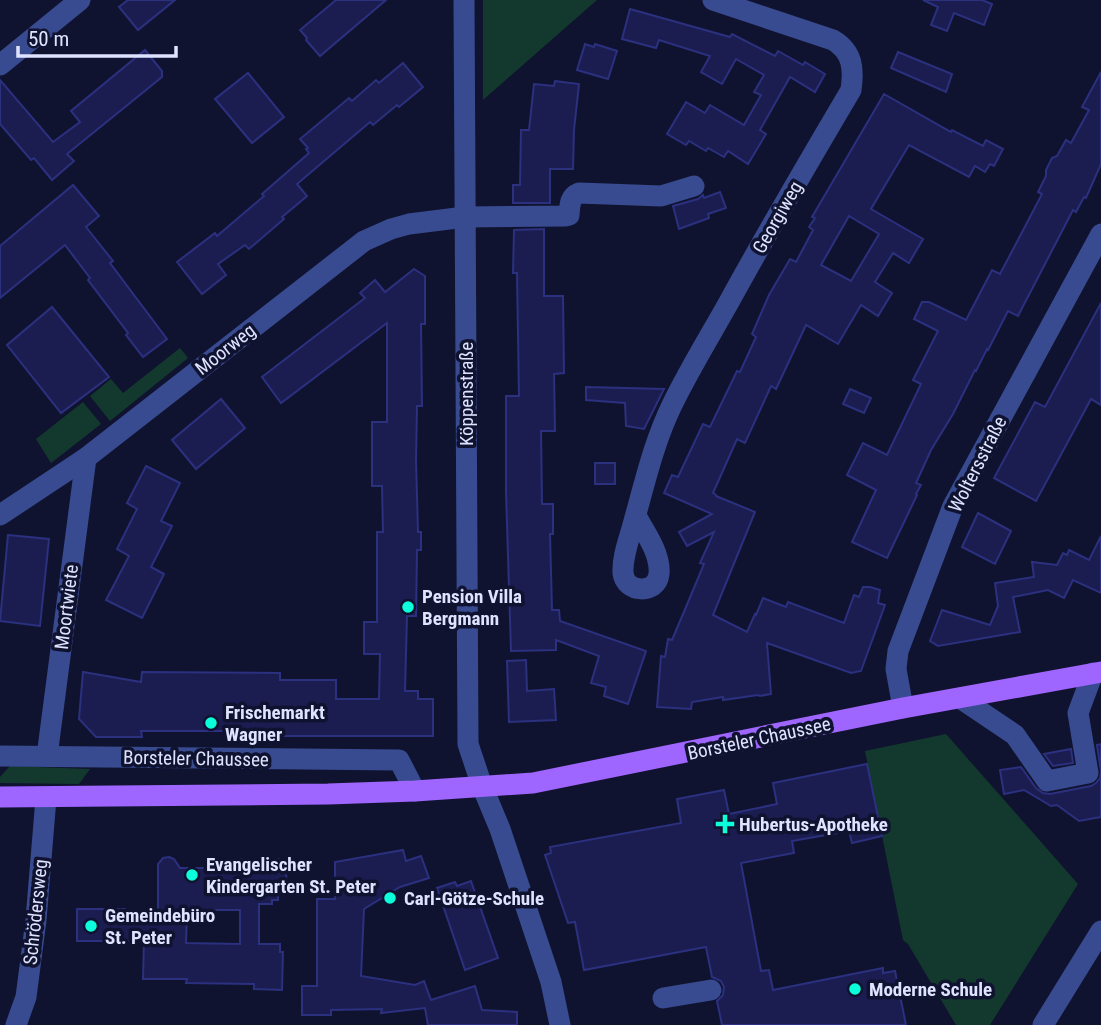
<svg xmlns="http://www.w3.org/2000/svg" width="1101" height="1025" viewBox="0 0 1101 1025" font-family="'Roboto Condensed',sans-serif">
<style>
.green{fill:#13392e}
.building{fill:#1b1d51;stroke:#2b307f;stroke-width:2;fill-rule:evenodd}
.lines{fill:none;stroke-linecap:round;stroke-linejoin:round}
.minor{stroke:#384b91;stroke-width:21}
.major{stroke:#9f65ff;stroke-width:21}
.poi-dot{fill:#0affda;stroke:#10132f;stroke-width:2.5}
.labels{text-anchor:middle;stroke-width:7;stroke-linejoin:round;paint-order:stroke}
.street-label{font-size:19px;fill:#dee3ff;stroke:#10132f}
.poi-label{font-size:19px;font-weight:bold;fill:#dee3ff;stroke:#10132f;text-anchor:start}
</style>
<rect width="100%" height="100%" fill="#10132f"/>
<g class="green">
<polygon points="483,0 597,0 483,100"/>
<polygon points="180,348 188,358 110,421 90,396 111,379 123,393"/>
<polygon points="83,402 101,424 51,463 36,439"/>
<polygon points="946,734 1078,884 990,1025 956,1025 908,944 903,940 865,751"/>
<polygon points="10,766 90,769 79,784 0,783 0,777"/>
</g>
<g class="building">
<polygon points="128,0 175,0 138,30 119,7"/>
<polygon points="336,0 386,0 320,56 306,40 307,38 300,30"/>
<polygon points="923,0 982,0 992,4 984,25 954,13 947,31 931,25 938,7"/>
<polygon points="630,9 730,37 732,34 775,56 778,51 803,65 805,62 825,74 815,92 790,77 760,130 766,134 748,164 728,151 724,157 708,148 706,151 689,141 686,145 667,134 686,102 705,113 710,105 744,125 761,95 754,92 764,75 736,59 722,84 701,72 710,56 659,40 656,48 622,39"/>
<polygon points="585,44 594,47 595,44 617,51 608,79 577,70"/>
<polygon points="145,50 162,71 162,77 67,154 74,161 52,180 34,158 31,160 0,124 0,80 53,142 80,122 71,111"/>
<polygon points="898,52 952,74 946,92 891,68"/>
<polygon points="403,63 423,87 399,107 397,105 373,125 370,122 297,184 307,196 282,217 284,219 249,249 245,245 218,264 226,275 202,294 177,262 215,233 217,236 264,196 262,194 309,153 306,149 308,148 300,139 349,98 352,101 376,80 379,83"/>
<polygon points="1101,72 1101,164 1086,198 1084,197 1076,212 1073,210 1018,316 1008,311 988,350 987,349 976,371 975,370 953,414 931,450 916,483 921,485 916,494 917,495 887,558 852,542 876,490 847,475 863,443 887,455 921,384 913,380 938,331 914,319 922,302 929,302 966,320 992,270 1000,274 1019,238 1042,194 1038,192 1046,176 1046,170 1052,158 1057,156 1066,140 1071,143 1089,110 1082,107"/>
<polygon points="248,73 284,117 252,143 215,99"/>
<polygon points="555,81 579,84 574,130 573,169 550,169 550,203 513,203 513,185 520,185 521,130 529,130 534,84 554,86"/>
<path d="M884 94 951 132 952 130 983 146 986 140 1003 149 994 166 990 164 985 172 975 166 969 177 909 145 871 209 923 239 909 263 893 253 875 282 892 293 878 316 861 305 838 344 806 325 776 389 771 386 745 443 737 439 713 493 716 495V496L755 512 713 615 747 632 755 614 756 615 763 598 786 607 788 602 844 623 854 595 859 597 863 587H870L880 590 878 603 885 605 861 671 851 673 767 643 771 694 760 696 758 695 723 700V697L692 702 691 709 657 707 661 656 665 657 668 639 672 640 686 607 704 564 700 563 714 532 687 546 679 532 712 514 664 493 672 475 678 477 703 424 710 427 737 371 740 372 756 337 752 334 769 295 790 259 796 262 813 230 809 227 815 218 812 217ZM849 216 879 234 851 281 821 265Z"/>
<polygon points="73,185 99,216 86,227 113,261 110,263 167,339 143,357 126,335 128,333 88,280 90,278 65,245 0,298 0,246"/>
<polygon points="720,192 726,208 708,214 709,218 679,229 673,206 698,199 703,195 704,198"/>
<polygon points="544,229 544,296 563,296 564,373 554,374 555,431 541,431 542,504 553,504 553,534 550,534 552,610 559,610 560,621 646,651 628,704 604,696 606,687 591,683 599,656 556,640 556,650 511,651 506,492 506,396 519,396 517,273 513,273 514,230"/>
<polygon points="414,269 425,276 425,324 421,324 422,406 417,406 416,460 418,532 421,532 421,550 417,550 416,616 407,616 405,691 418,691 418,699 433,699 433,736 275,736 275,731 141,731 142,737 96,737 79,719 83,672 141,682 142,672 280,673 280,680 336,680 336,699 379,699 380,654 364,654 364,622 377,622 377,532 383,532 382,486 372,486 372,422 387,422 387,323 281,403 262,377 365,298 360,293 375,280 385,292"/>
<polygon points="1101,303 1101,405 1091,399 1036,501 994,478 1035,402 1045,407"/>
<polygon points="52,307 109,377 61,413 7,345"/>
<polygon points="586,387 664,389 644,429 626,426 625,403 586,400"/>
<polygon points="850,389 871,398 864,413 843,404"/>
<polygon points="221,399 245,428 196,469 172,440"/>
<rect x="595" y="463" width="20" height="21"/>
<polygon points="146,466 180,483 161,521 172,526 151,567 164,574 142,618 106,600 129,556 117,549 137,509 127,503"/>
<polygon points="978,513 1011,531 995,564 962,547"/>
<polygon points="8,535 49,539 40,626 0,621"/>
<polygon points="1101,536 1101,593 1073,580 1064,598 1048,590 1013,597 1020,632 938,646 930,641 942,610 990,625 998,606 995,583 1034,577 1032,562 1057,565 1063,553 1067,555 1069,550 1089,560"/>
<polygon points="526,660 527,691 554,689 556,720 509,722 507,661"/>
<polygon points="1101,744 1101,817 1079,821 1057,805 1051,806 1024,790 1004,794 1000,770 1021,767 1036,788 1043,793 1050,794 1091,786 1096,783 1100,778 1101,772 1097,745"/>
<polygon points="1071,749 1073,763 1053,766 1044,754"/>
<polygon points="867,764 882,836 852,843 849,831 792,841 794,853 741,863 761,971 769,970 773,990 883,968 883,973 895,971 906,1025 722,1025 717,1001 723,995 724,987 721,981 712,977 706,947 584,970 575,922 568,923 545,855 551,853 550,847 681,823 677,799 724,790 729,814 777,804 773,783"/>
<polygon points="403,850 406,861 421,856 429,878 400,887 364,909 361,976 415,985 424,981 431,1000 475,986 482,1010 517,1012 517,1025 428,1025 425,1008 381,1013 382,1009 331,1010 331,1015 302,1015 302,986 317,986 317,899 335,899 335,862"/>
<path d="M169 857 174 859 180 868H211V860L217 861V859H279V873H286L287 889H278V900H272V904H259V944H280V952H283L282 990 254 989V984L186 983 187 979H143L144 941H77V909H125V914H158V864L163 858ZM187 910H240V944L186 943Z"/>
<polygon points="471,881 498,958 465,970 437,888 455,882 457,886"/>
</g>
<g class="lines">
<g class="minor">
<polyline points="464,0 468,744 482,786 500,829 551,982 560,1025"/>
<polyline points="0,65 80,0"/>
<path d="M0 515 86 458 364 241 391 229 409 224 465 217 565 216 569 215C570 206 569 197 579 193L661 196 694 186"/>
<path d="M636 516C645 532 661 554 659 574 657 595 625 593 623 573 622 556 630 537 634 521 645 482 654 442 672 405 689 370 710 336 729 302 768 231 809 161 851 90 854 69 853 52 833 40L713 0"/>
<polyline points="960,698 1015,735 1047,781 1088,773 1078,713 1093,673"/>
<polyline points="903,708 896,669 898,651 953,506 1101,234"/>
<polyline points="0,756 399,760 415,791"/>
<polyline points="47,756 86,458"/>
<polyline points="663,998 711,990"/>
<polyline points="16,1025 26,997 36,920 46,798"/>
<polyline points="1043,1025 1101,931"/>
</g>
<polyline class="major" points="0,797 328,794 415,791 533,783 903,708 1101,672"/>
</g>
<g class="poi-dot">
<circle cx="408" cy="607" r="7"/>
<circle cx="211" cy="723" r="7"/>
<path d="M721.5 813.5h7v7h7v7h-7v7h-7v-7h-7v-7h7z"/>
<circle cx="192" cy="875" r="7"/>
<circle cx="390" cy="898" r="7"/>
<circle cx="91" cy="926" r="7"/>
<circle cx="855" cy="989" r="7"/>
</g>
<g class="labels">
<g class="street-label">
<text transform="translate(777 217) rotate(-60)" y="7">Georgiweg</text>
<text transform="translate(225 349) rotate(-38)" y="7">Moorweg</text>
<text transform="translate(466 394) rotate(-90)" y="7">Köppenstraße</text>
<text transform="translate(977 464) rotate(-63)" y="7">Woltersstraße</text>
<text transform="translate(66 607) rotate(-83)" y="7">Moortwiete</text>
<text transform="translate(759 738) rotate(-12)" y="7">Borsteler Chaussee</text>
<text transform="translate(196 758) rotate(1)" y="7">Borsteler Chaussee</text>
<text transform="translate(35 912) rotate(-84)" y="7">Schrödersweg</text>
</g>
<g class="poi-label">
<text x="422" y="603">Pension Villa<tspan x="422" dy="22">Bergmann</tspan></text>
<text x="225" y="719">Frischemarkt<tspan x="225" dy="22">Wagner</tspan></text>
<text x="739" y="831">Hubertus-Apotheke</text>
<text x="206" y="871">Evangelischer<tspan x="206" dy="22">Kindergarten St. Peter</tspan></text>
<text x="404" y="905">Carl-Götze-Schule</text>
<text x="105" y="922">Gemeindebüro<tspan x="105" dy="22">St. Peter</tspan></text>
<text x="869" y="996">Moderne Schule</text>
</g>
</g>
<path d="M18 46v10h158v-10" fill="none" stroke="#dee3ff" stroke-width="3.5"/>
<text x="28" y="46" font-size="21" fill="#dee3ff" stroke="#10132f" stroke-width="5" paint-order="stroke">50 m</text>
</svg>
